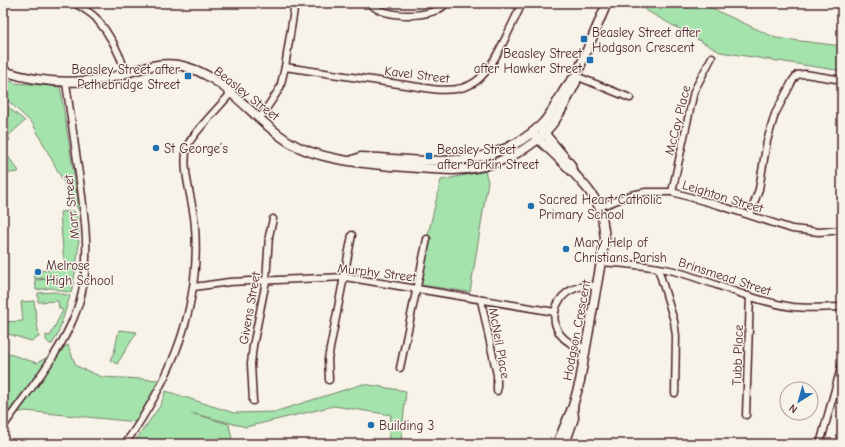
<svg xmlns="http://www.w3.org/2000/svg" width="845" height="447" viewBox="0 0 845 447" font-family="'Comic Neue',sans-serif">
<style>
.green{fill:#a4e3ab;stroke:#77816b}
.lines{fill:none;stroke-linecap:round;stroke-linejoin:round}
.street-casing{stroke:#4a1f2b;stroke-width:9}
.secondary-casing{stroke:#4a1f2b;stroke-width:11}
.street{stroke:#f7f3e8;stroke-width:6}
.secondary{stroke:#f7f3e8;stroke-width:8}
.poi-dot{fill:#1f6fb2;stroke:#f7f3e8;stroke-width:1.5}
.labels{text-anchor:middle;stroke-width:3;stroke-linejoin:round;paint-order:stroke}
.poi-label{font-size:13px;fill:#4a1f2b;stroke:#f7f3e8;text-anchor:start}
.street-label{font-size:13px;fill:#4a1f2b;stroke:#f7f3e8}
</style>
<rect width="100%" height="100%" fill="#f7f3e8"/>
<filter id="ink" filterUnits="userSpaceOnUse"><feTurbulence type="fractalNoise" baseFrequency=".025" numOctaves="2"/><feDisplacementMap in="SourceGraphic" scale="8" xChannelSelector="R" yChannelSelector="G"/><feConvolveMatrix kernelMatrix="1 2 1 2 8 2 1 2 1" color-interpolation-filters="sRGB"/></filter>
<g filter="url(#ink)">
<g class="green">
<polygon points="633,3 700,3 776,38 842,46 842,71 720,52"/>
<polygon points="3,78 15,83 60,86 80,213 33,124 3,96"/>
<polygon points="3,103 25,121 8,136 10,140 3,146"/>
<polygon points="3,150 19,171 18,172 3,174"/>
<polygon points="485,171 488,181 470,292 420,285 427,239 441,180"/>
<path d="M74 211C85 224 75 276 71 293L51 288 36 290 35 280 49 279V281H52L51 275H49V278L35 279 34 271 51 270V265L64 264 60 212Z"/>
<polygon points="55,292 70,296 58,334 52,344 50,344 46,340 46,335 50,336 63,310 59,308 58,301 38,302 38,293"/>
<polygon points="34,301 39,337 31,341 5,333 3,337 3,322 23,321 21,302"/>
<polygon points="119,330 137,332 117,364 110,360 114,353"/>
<polygon points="68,345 76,366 102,377 161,380 137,422 25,411 9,415 3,411 3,352 37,363"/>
<polygon points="363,384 406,391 401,444 388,444 391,415 334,406 246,427 191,413 229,424 233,444 133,444 160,406 166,391 234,413 274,412"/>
</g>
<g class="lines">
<g class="street-casing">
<g id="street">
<path d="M75 3C82 8 90 12 96 18 109 33 120 54 126 73"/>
<path d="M370 3C381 19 436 19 446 3"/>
<path d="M285 67 432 89C472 94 485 79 502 45 509 31 516 17 522 3"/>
<polyline points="576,76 630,98"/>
<polyline points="260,118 280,88 285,67 295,3"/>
<polyline points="672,192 694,91 712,57"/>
<polyline points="599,207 631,195 646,192 672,192 718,205 792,229 819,232 842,230"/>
<polyline points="750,215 759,189 767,141 775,114 793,80 797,75 805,74 842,80"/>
<path d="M601 262C625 264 650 265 674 271 714 282 752 301 793 307 810 309 826 307 842 307"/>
<polyline points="658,268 674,321 676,336 675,393"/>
<polyline points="194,287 229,282 345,277 555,312"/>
<polyline points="481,300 497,375 497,391"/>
<path d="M585 348C538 340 548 281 596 286"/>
<polyline points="400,368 427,239"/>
<polyline points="329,380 328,359 352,235"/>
<polyline points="253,401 251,364 253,346 266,281 269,236 273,219"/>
<polyline points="746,415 750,296"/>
<path d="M3 427C27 392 58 357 74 317 94 270 85 216 78 167 74 139 70 111 66 83"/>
<path d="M125 444C171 378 201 310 195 227 194 202 181 171 187 147 190 136 223 103 231 93"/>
<polyline points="820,444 842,364"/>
</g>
</g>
<g class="secondary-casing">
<g id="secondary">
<path d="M3 71C37 82 73 85 108 78 132 73 153 61 178 65 225 73 252 120 291 143 317 159 361 163 391 166 412 167 432 170 453 170 491 170 534 151 556 119 564 107 570 94 576 82V76L607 3"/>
<polyline points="541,129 571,165 572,171"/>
<path d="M532 133C551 152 591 185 600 209 603 219 604 229 605 239L580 381 573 406 557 444"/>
<path d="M353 160 361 157C425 160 490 173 541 125 556 111 561 88 576 76"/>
<polyline points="565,444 574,418 573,407"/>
</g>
</g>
<use href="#street" class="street"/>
<use href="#secondary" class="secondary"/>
</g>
</g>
<g class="poi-dot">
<rect x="580" y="35" width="8" height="8" rx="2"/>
<rect x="586" y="56" width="8" height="8" rx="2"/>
<rect x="184" y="72" width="8" height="8" rx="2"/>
<circle cx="156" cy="148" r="4"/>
<rect x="425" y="152" width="8" height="8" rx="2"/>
<circle cx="531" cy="206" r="4"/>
<circle cx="566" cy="249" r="4"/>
<circle cx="38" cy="272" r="4"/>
<circle cx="371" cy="425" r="4"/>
</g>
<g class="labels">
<g class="poi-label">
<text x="592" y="37">Beasley Street after<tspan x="592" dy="15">Hodgson Crescent</tspan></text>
<text x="582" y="58" text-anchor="end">Beasley Street<tspan x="582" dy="15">after Hawker Street</tspan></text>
<text x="180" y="74" text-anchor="end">Beasley Street after<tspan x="180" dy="15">Pethebridge Street</tspan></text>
<text x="164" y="153">St George’s</text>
<text x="437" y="154">Beasley Street<tspan x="437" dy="15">after Parkin Street</tspan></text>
<text x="539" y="204">Sacred Heart Catholic<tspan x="539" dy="15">Primary School</tspan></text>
<text x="574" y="247">Mary Help of<tspan x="574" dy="15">Christians Parish</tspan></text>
<text x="46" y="270">Melrose<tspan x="46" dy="15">High School</tspan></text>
<text x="379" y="430">Building 3</text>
</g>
<g class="street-label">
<text transform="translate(417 74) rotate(7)" y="5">Kavel Street</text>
<text transform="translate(247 93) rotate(38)" y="5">Beasley Street</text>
<text transform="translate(677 120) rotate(-76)" y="5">McCay Place</text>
<text transform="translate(723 196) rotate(17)" y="5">Leighton Street</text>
<text transform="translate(71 207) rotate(-96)" y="5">Marr Street</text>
<text transform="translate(377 272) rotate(7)" y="5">Murphy Street</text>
<text transform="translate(725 276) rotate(18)" y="5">Brinsmead Street</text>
<text transform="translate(249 308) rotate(-80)" y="5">Givens Street</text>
<text transform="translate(576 330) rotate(-79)" y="5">Hodgson Crescent</text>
<text transform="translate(500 343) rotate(80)" y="5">McNeil Place</text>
<text transform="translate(737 355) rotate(-88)" y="5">Tubb Place</text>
</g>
</g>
<rect width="845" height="447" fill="none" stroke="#f7f3e8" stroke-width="16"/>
<rect x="8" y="8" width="829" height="431" fill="none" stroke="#4a1f2b" stroke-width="1.5" filter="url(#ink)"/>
<g transform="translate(799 401) rotate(217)"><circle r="19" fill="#f7f3e8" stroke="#b29e9c"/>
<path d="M0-3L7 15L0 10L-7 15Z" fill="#1f6fb2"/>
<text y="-6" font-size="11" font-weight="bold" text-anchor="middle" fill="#4a1f2b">N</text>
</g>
</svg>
